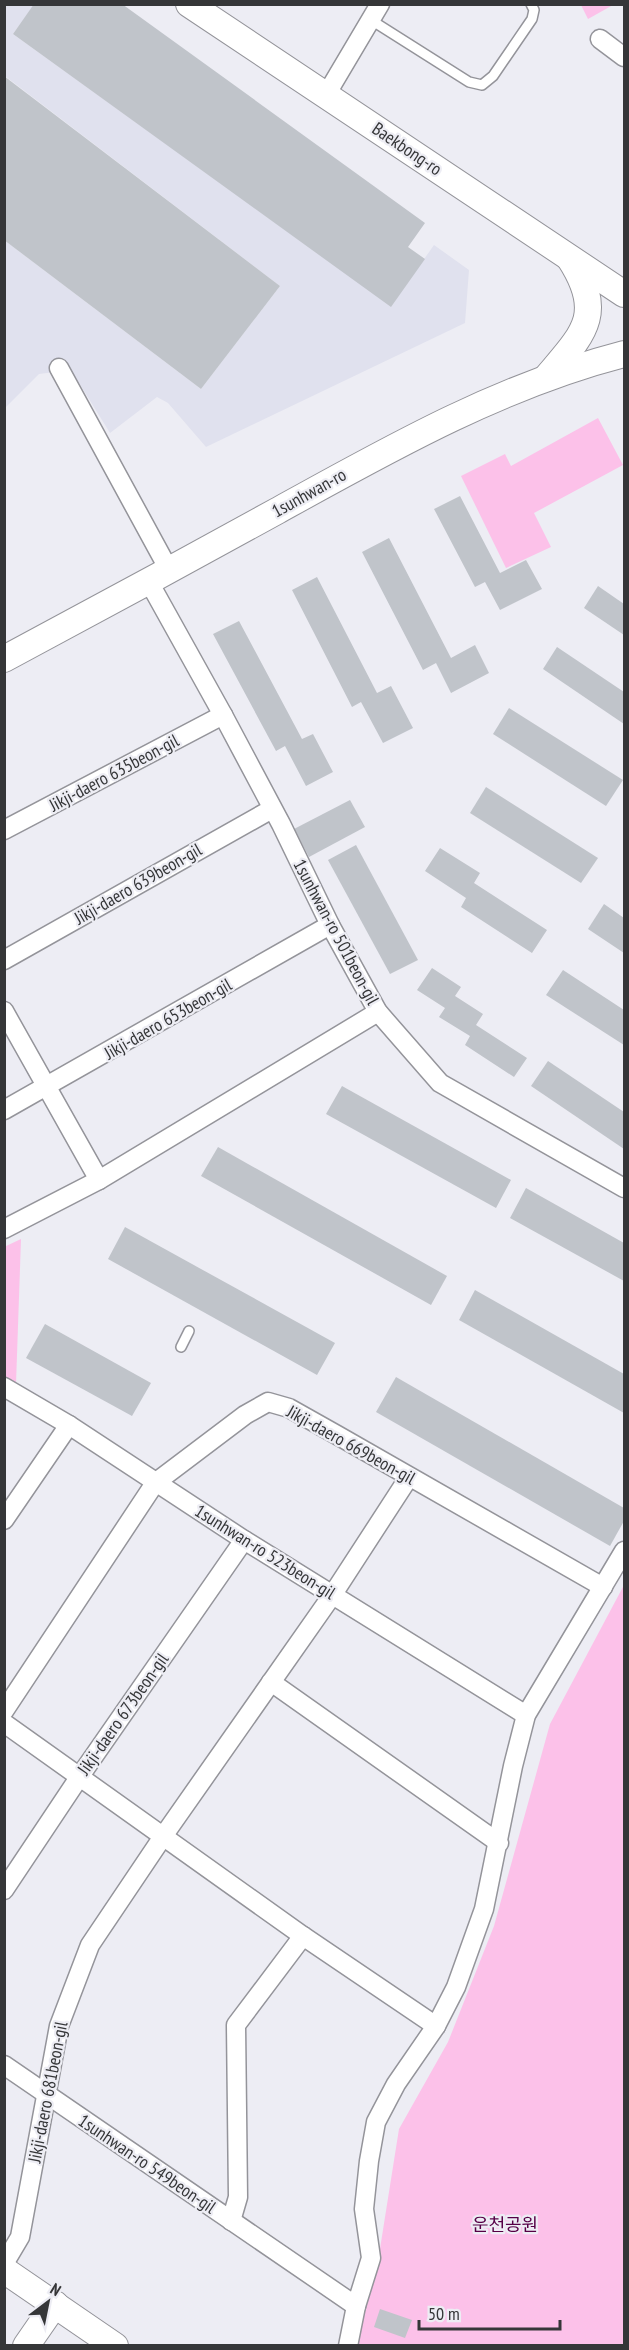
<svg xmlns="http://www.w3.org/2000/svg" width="629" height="2350" viewBox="0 0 629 2350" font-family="'PT Sans Narrow','Noto Sans KR',sans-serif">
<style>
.built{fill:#e0e1ee}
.green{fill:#fcc1e9}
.building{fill:#c0c4ca}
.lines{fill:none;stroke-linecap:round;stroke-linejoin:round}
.lane-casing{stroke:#94949a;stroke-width:12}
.street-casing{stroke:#94949a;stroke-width:21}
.secondary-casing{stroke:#94949a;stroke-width:28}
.lane{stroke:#fff;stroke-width:9}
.street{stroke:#fff;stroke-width:18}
.secondary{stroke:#fff;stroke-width:26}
.labels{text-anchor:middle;stroke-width:4.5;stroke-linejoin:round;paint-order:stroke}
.street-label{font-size:18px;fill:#353638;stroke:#ededf4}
.park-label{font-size:18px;fill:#560046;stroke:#ededf4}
</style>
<rect width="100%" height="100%" fill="#ededf4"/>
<polygon class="built" points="5,5 34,5 13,34 391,306 434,245 469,270 465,323 206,447 168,403 157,397 110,433 71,370 39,374 5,408 4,240 201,389 280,286 5,76"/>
<g class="green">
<polygon points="581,5 613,5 588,19"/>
<polygon points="598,418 623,465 534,513 551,547 506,568 461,476 505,454 511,466"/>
<polygon points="21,1239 16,1384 5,1377 4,1247"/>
<polygon points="624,1585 624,2345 354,2346 379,2255 399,2129 448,2042 494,1926 550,1724"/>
</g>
<g class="building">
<polygon points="34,4 122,4 425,223 408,247 425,259 391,307 13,34"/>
<polygon points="4,76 280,286 201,389 4,240"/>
<polygon points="460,496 500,573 526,560 542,589 500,610 485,582 475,587 434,509"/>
<polygon points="389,538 451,658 475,645 489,673 451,693 436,663 423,670 362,552"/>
<polygon points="317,577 377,693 391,686 413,728 383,743 361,702 352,707 292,590"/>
<polygon points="598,586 624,604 624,635 584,608"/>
<polygon points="239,621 302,739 313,734 333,772 306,786 285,746 276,751 213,634"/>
<polygon points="557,647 624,692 624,724 543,669"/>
<polygon points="509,708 623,780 606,806 493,734"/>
<polygon points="486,787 598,858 581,883 470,813"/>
<polygon points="350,800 365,827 309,857 294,829"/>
<polygon points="356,845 418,960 390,974 328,860"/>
<polygon points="440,848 480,873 474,883 547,930 532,953 461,907 466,898 425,871"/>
<polygon points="604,904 624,918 624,953 588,929"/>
<polygon points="432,968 461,987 455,996 483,1014 476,1025 527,1058 514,1077 465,1045 470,1036 439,1017 445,1008 417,990"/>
<polygon points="563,970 624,1010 624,1045 546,995"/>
<polygon points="548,1061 624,1112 624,1149 531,1086"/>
<polygon points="342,1086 511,1180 496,1208 326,1114"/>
<polygon points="218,1147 447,1276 431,1305 201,1176"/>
<polygon points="526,1188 624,1243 624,1281 510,1218"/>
<polygon points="125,1227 335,1343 317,1375 108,1259"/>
<polygon points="475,1290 624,1374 624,1413 459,1320"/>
<polygon points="45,1324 151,1383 132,1416 26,1358"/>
<polygon points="396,1377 624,1508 624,1521 610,1546 376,1412"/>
<polygon points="380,2309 412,2320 405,2338 374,2327"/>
</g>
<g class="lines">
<g class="lane-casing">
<g id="lane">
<polyline points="371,20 469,82 482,85 493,76 532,19 534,10 531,4"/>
<polyline points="181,1347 189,1331"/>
</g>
</g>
<g class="street-casing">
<g id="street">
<polyline points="600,39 624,57"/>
<polyline points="326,95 380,4"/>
<polyline points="59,368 169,570"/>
<polyline points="149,582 223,715 281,824 330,925 378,1012 440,1083 624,1188"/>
<polyline points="4,830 223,715"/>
<polyline points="4,960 272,809"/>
<polyline points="4,1011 99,1180"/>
<polyline points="4,1110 330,925"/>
<polyline points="4,1229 99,1180 378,1012"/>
<polyline points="4,1387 69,1425 244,1540 526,1715"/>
<polyline points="4,1520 69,1425"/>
<polyline points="271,1682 499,1843"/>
<polyline points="4,1711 155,1483 245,1415 268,1402 289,1408 337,1435 603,1587"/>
<polyline points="4,1723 303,1936 436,2026"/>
<polyline points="4,1890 80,1776 244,1540"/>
<polyline points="4,2065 356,2306"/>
<polyline points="231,2221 238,2197 236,2025 303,1936"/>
<polyline points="4,2264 20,2237 59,2026 90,1945 164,1835 333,1594 409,1477"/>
<polyline points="348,2346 356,2306 371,2258 364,2209 369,2161 376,2122 396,2084 436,2026 456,1987 484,1909 513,1766 526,1715 624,1551"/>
</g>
</g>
<g class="secondary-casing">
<g id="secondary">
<polyline points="189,4 624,294"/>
<path d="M546 378C583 334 606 315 570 259"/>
<path d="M4 659C96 610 186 561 277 511 389 449 500 386 624 354"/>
<polyline points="4,2270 115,2346"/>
<polyline points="26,2346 55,2304"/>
</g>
</g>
<use href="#lane" class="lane"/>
<use href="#street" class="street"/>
<use href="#secondary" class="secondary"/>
</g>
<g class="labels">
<g class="street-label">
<text transform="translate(407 149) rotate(34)" y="6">Baekbong-ro</text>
<text transform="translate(309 493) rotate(-29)" y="6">1sunhwan-ro</text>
<text transform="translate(114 773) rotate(-28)" y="6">Jikji-daero 635beon-gil</text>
<text transform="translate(138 884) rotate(-30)" y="6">Jikji-daero 639beon-gil</text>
<text transform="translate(336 932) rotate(62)" y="6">1sunhwan-ro 501beon-gil</text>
<text transform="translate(168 1019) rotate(-30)" y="6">Jikji-daero 653beon-gil</text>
<text transform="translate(351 1445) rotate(29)" y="6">Jikji-daero 669beon-gil</text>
<text transform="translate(265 1552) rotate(32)" y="6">1sunhwan-ro 523beon-gil</text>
<text transform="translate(123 1714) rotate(-55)" y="6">Jikji-daero 673beon-gil</text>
<text transform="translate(48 2092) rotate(-79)" y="6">Jikji-daero 681beon-gil</text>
<text transform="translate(147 2164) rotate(34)" y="6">1sunhwan-ro 549beon-gil</text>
</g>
<g class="park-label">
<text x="505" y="2231">운천공원</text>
</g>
</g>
<rect width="629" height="2350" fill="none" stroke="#353638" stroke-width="12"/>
<g transform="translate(48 2302) rotate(32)" stroke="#ededf4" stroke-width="4.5" paint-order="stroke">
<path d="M0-4.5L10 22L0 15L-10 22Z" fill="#353638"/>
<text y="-9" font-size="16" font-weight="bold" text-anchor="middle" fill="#353638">N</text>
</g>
<path d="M419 2320v9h141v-9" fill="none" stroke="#353638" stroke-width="3"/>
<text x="428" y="2320" font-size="18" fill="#353638" stroke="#ededf4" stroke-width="4.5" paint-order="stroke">50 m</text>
</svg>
